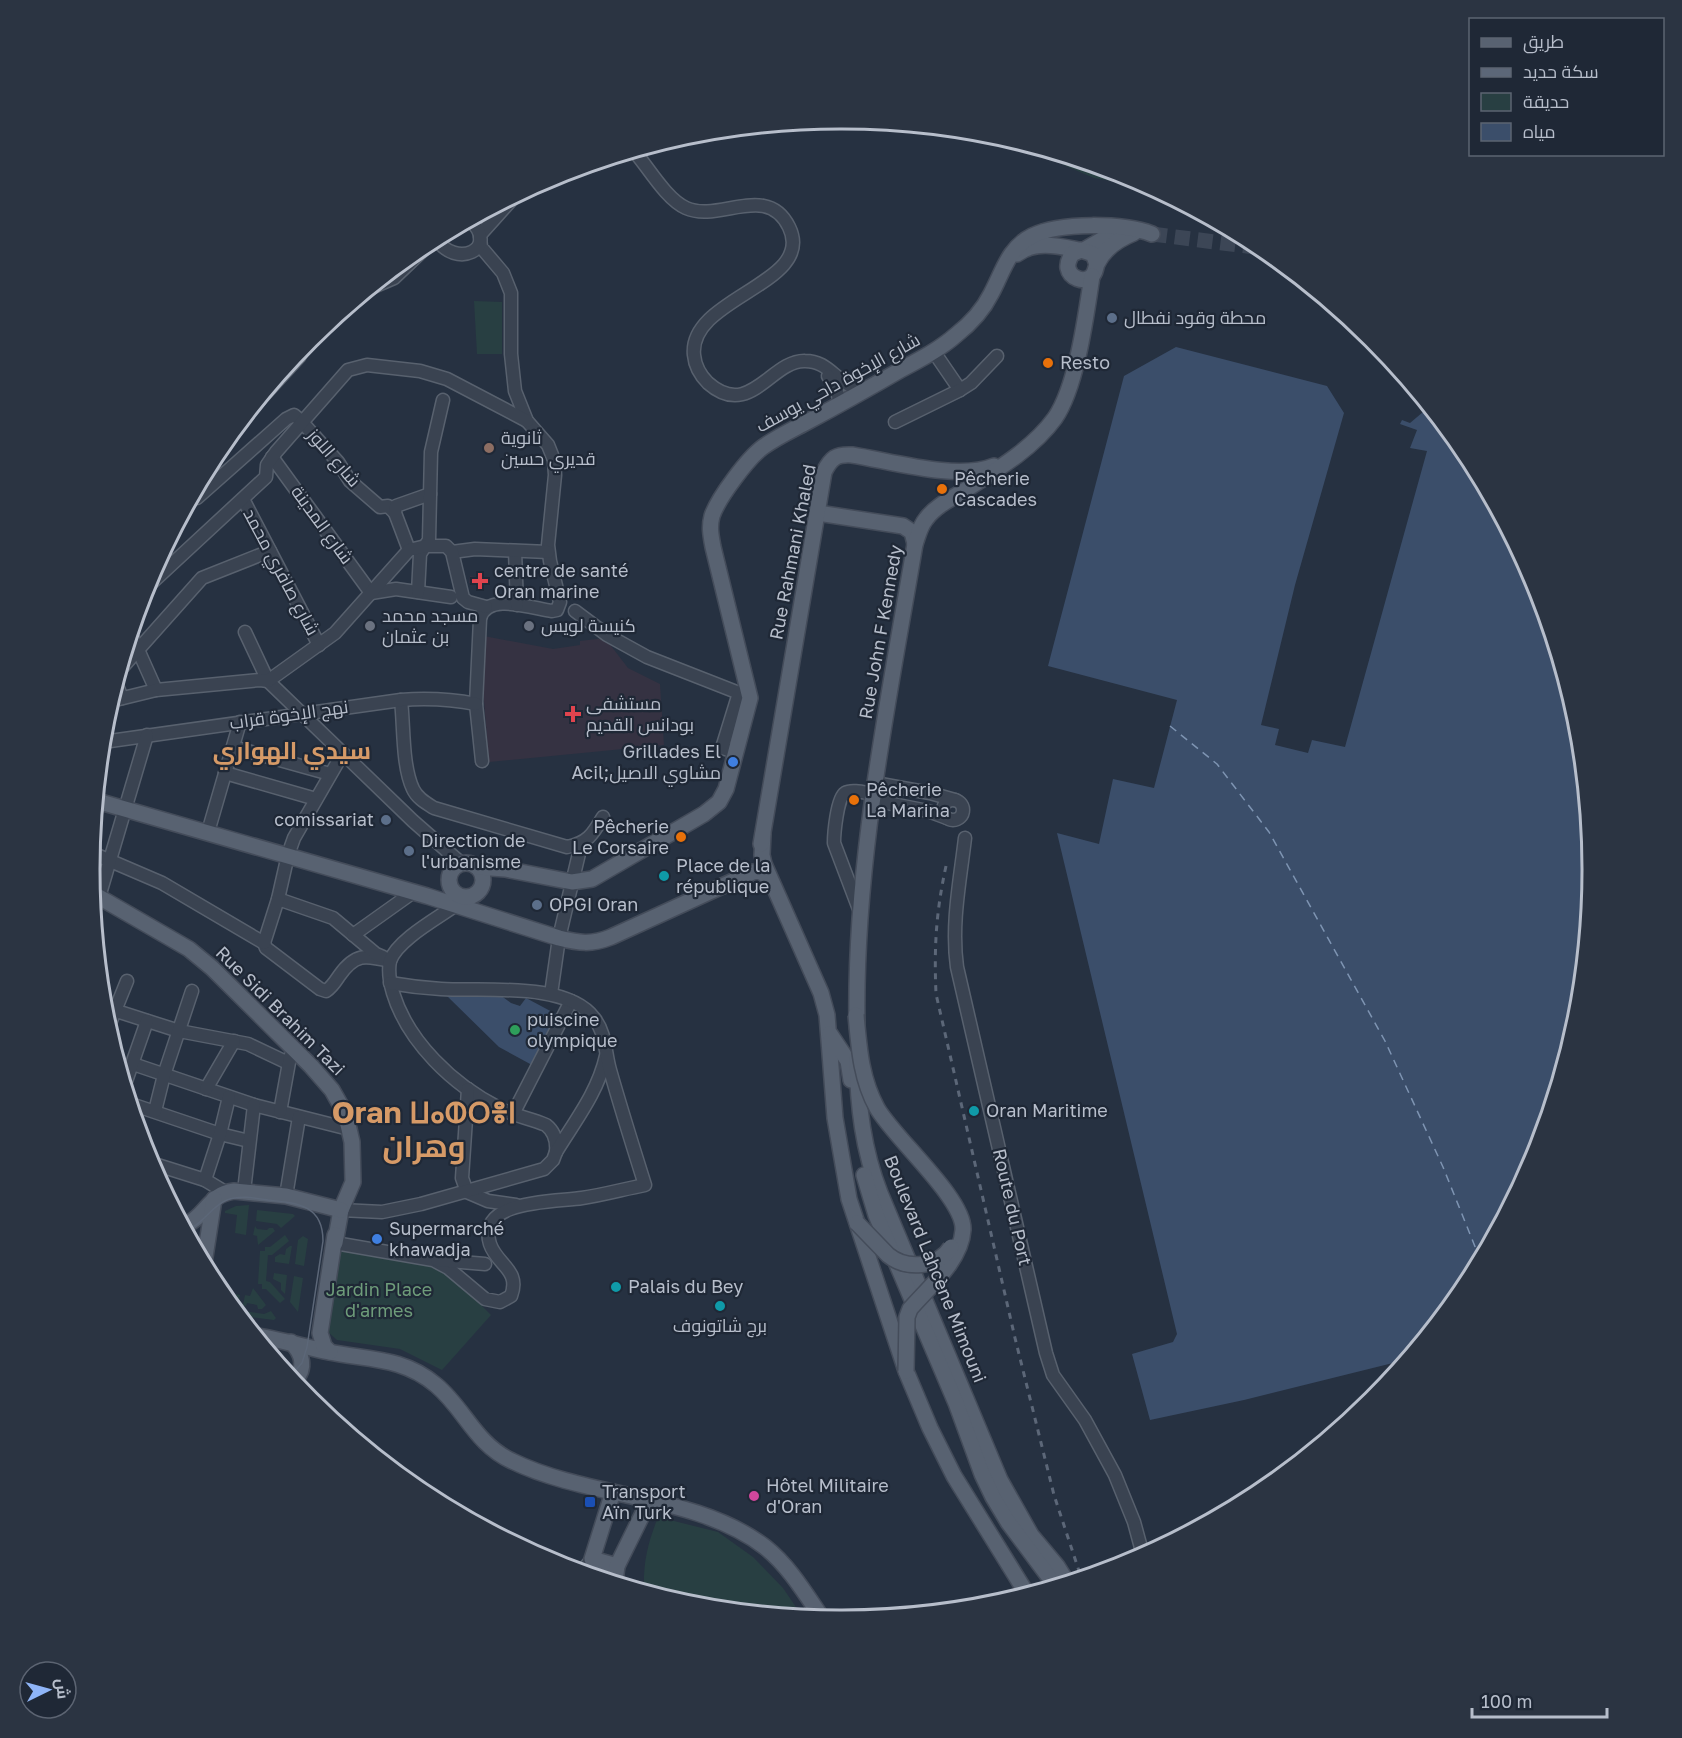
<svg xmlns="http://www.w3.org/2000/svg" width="1682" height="1738" viewBox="0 0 1682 1738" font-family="'Golos Text',Cairo,'Noto Sans Tifinagh',sans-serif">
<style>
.medical{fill:#353242}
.green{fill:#283f42}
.water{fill:#3b4e6a}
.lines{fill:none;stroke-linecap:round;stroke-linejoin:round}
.ferry{stroke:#7e94b2;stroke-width:1.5;stroke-dasharray:8 6;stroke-linecap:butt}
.major-tunnel{stroke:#3c4656;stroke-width:15;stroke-dasharray:15 8;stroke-linecap:butt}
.minor-casing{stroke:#58616e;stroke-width:15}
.major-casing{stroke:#444c5a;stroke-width:18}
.minor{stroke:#3a4351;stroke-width:12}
.major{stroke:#586271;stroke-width:15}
.tram{stroke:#5c6778;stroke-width:1.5}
.rail{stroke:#5c6778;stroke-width:3;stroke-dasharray:6 6;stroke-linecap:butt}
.major-bridge-casing{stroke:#444c5a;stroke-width:18;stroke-linecap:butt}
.major-bridge{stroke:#586271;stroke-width:15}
.service-dot{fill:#5c6f8a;stroke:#1f2836;stroke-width:2}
.food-dot{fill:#e8710a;stroke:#1f2836;stroke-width:2}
.education-dot{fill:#8d6e63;stroke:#1f2836;stroke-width:2}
.health-dot{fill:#e0444e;stroke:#1f2836;stroke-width:2}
.worship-dot{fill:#6b7280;stroke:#1f2836;stroke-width:2}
.shop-dot{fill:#3f7fe0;stroke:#1f2836;stroke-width:2}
.culture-dot{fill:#0f9aa8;stroke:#1f2836;stroke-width:2}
.leisure-dot{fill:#2e9e5b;stroke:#1f2836;stroke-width:2}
.hotel-dot{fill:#d1479c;stroke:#1f2836;stroke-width:2}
.transit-dot{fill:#1a4fb4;stroke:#1f2836;stroke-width:2}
.labels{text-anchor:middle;stroke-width:4.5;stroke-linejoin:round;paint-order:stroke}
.poi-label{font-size:18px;fill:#b7becb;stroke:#1f2836;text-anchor:start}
.street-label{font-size:18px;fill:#b7becb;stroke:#1f2836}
.park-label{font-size:18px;fill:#6e9c7a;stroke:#1f2836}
.district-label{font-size:24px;font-weight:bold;fill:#d69a67;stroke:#1f2836}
.town-label{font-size:30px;font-weight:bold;fill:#d69a67;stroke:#1f2836}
.rim{fill:none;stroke:#b7becb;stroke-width:3}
</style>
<rect width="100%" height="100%" fill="#263141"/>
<g class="medical">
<polygon points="470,576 490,579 490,585 469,583"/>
<polygon points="484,636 553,649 580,645 580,641 605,638 628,668 660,684 664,745 489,762 481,665"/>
</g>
<g class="green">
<polygon points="949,129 988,133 1129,175 1152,188 1094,178 1015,144"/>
<polygon points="474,301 502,302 502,354 477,354"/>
<polygon points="249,1205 246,1235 235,1233 237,1215 225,1213 225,1211 236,1206"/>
<polygon points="257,1210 293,1214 295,1216 281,1228 277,1224 256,1221"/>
<polygon points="255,1226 257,1229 267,1230 269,1228 273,1228 275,1231 258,1245 257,1236 253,1235"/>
<polygon points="285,1235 289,1241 272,1255 268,1255 266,1281 270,1282 285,1299 280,1303 266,1289 262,1289 262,1284 258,1284 260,1251 265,1251 265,1247 270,1247"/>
<polygon points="303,1236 308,1239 304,1266 295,1264 298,1240"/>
<polygon points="290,1246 292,1246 289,1264 275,1262 275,1257 280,1254 285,1255 286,1249"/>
<polygon points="338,1247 431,1263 473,1297 491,1315 442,1370 400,1349 337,1340 328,1332"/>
<polygon points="274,1273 287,1275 285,1294 281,1290 281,1283 273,1279"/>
<polygon points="294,1276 303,1278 298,1312 290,1302"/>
<polygon points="253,1288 266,1305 262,1309 258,1309 257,1305 247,1303 246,1306 243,1305 245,1295 250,1296"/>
<polygon points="221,1292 240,1295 237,1312"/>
<polygon points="244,1311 264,1314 271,1311 276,1318 274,1320 243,1316"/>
<path d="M658 1517 718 1532 753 1557 783 1588 802 1616 694 1605 644 1590C643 1561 648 1543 658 1517Z"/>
</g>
<g class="water">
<polygon points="1176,347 1327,386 1344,413 1295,585 1261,725 1279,729 1275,745 1308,753 1312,740 1345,747 1427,451 1410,448 1417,430 1400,424 1402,420 1410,423 1429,407 1466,452 1535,582 1578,723 1592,869 1577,1016 1535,1157 1465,1287 1405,1360 1244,1400 1150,1420 1132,1354 1173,1342 1177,1334 1057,833 1099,844 1113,779 1154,788 1177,700 1048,666 1124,376"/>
<polygon points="452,992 500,995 511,1003 520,1006 526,998 556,1014 532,1065 499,1047 447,996"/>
</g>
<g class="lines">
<polyline class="ferry" points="1170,726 1217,764 1269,832 1385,1041 1443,1167 1480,1259"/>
<polyline class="major-tunnel" points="1152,234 1262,248"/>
<g class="minor-casing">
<g id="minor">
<path d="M634 151C648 167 666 199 686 208 719 223 767 182 789 227 817 284 688 297 694 355 695 366 700 375 708 383 750 420 771 360 805 361 823 361 830 372 844 382 850 386 857 389 864 391"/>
<polyline points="476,217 486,215 502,203"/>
<polyline points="480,235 515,196"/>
<path d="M480 237 481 247 503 273 511 293V354L515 391 527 421 548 445 554 460 555 475 548 545 550 561 560 602 557 610 552 611C531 608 486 592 480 619L476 704 482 761"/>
<path d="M436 238C455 270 501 249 470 220"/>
<polyline points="373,287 394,278 435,239"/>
<polyline points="934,352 960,390"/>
<polyline points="828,376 836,387 840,404"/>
<polyline points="255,405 299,357 310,338"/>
<polyline points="895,422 960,390 971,383 997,356"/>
<polyline points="272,457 371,593 396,589 451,597"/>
<polyline points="192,498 197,498 286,419 294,415 301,421 338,462 350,481 380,507 388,506 395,513"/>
<polyline points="243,499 319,645"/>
<polyline points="409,550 395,513 396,506 430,494"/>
<polyline points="515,551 517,605"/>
<polyline points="452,552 475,549 548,552"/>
<polyline points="145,589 266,477 267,465 276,452 348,370 367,365 420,371 447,379 527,421"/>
<polyline points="418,592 420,554 429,540 431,452 443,400"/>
<polyline points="575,611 607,635 647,657 739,693 722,748 736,752"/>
<polyline points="245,632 268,681 413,821 462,864"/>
<polyline points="131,634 156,690"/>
<polyline points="120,670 202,578 270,551"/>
<polyline points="116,683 122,698"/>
<path d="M401 700C404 726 402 766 413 789 417 798 426 803 434 808L567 847C588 843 593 834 603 817"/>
<polyline points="111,701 156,690 260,680 268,681 335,633 409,550 426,546 446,546 452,552 463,598 468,602 486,607"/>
<path d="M103 742 401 700C427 698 450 699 476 704"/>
<polyline points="233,747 330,774"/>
<polyline points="225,773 316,799"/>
<polyline points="875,783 930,793 955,800"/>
<circle cx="953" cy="810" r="10"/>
<polyline points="872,800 928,811 947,818"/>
<polyline points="208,832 240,722"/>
<path d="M965 838C960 881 951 924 957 967L1046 1353 1053 1375 1085 1420 1115 1475 1134 1522 1143 1555"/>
<path d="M92 853 162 883 264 943 266 948 320 989 326 991C332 987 335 982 339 976 355 953 365 955 390 961"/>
<polyline points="99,897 147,735"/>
<polyline points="278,899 333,918 376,954 383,957"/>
<path d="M456 905C438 918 397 940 390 961 388 971 390 983 393 993 408 1042 453 1085 499 1108 514 1116 530 1118 546 1125 555 1132 557 1141 556 1152"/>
<path d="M859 909 834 843C834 834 837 798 845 793 852 789 866 793 873 794"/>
<polyline points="353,935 412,893"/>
<polyline points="264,943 278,899 288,855 294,838 343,753"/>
<polyline points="551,994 559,938 581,845"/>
<polyline points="104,1007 179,1031 248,1044 288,1063"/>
<polyline points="108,1028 127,981"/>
<polyline points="133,1064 254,1105 349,1129"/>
<polyline points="125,1084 147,1021"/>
<polyline points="206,1089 234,1041"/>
<polyline points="468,1089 462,1178 467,1192 488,1201 516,1205"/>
<polyline points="131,1104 220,1134 249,1141"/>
<polyline points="155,1111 164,1075 192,991"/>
<polyline points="280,1112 290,1057"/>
<polyline points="513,1114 571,1001"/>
<polyline points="151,1163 205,1180 225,1192"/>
<polyline points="205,1180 220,1134 229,1097"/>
<polyline points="244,1191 254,1105"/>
<polyline points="286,1196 299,1117"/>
<path d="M341 1210 382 1212 421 1204 544 1169 553 1160 556 1152C575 1121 598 1092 606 1056"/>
<path d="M335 1243 433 1260 448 1268 485 1299 500 1302 511 1296C521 1270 497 1265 490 1244 476 1199 556 1202 582 1198 603 1195 624 1189 645 1185 633 1147 621 1109 610 1070 605 1053 606 1033 594 1018 566 981 483 992 441 989 424 988 407 986 390 983"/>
<polyline points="437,1260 485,1264"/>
<polyline points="582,1571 592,1559"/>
</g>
</g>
<g class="major-casing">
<g id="major">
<polyline points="1084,250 1103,239 1122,234"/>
<path d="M1017 254C1035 240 1059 246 1079 250"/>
<path d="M1097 264 1093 254 1081 250 1072 254C1069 259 1067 263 1068 268 1070 278 1083 283 1091 277 1096 273 1095 269 1097 264 1104 249 1119 239 1134 233"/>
<polyline points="818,513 903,526 912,532 915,544"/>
<path d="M97 801 427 896 559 938C579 943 591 945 611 937L753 872C762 870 765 874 770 881"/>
<polyline points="763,834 762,855 764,864 821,993 827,1015 835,1118 849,1199 906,1371 930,1428 954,1476 1027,1594"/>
<path d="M761 844 824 472C831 458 836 454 852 455 891 461 957 481 994 466"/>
<circle cx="466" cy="880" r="17"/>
<path d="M477 867 505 869 572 882 592 879 704 814 719 802 726 789 750 698 713 547C711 536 709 527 712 516 718 498 748 458 763 447 777 437 792 430 807 422 839 405 871 387 902 369 921 359 940 349 956 335 970 324 983 310 991 294 1003 272 1008 248 1032 236 1060 222 1123 223 1152 234"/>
<polyline points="92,893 189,949 212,968 311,1066 332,1090 345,1113 349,1129 352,1142 353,1182 341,1210 335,1243"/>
<path d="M857 1026C854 863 888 704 915 544 918 536 920 526 926 519 936 505 956 496 970 487 1000 468 1034 447 1055 418 1077 386 1086 315 1092 276"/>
<polyline points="830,1034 848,1061 851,1080"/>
<path d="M857 1059C858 1106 863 1150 880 1193L1000 1480 1031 1535 1057 1566 1067 1582"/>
<polyline points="864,1175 876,1215 956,1403 982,1474 993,1497 1008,1522 1055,1585"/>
<path d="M184 1226C206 1217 208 1194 234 1191L286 1196 341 1210"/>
<polyline points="204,1263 214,1199"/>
<path d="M257 1336C282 1340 305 1347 329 1352 368 1360 403 1357 436 1385 465 1409 475 1444 512 1461 590 1499 696 1494 765 1547 789 1566 805 1593 822 1618"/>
<path d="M291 1342C302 1353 307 1368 294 1381"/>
<polyline points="330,1352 324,1346 320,1333 335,1235"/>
<polyline points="613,1492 592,1559 617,1566"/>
<polyline points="615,1581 617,1566 649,1501"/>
</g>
</g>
<use href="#minor" class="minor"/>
<use href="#major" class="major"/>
<path class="tram" d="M187 1230C204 1224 211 1206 227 1200 240 1195 255 1198 268 1200 298 1203 323 1205 323 1241L307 1347 302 1363 290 1376"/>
<path class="rail" d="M946 866C936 912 934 947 936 994L1015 1338 1054 1495 1081 1577"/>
<g class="major-bridge-casing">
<g id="major-bridge">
<path d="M856 1015C859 1048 861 1079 877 1108 894 1138 965 1199 963 1230 961 1261 929 1287 910 1309L907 1317 906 1371"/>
<path d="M857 1223 888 1255C906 1270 938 1268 951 1247"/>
</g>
</g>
<use href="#major-bridge" class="major-bridge"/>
</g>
<g class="service-dot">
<circle cx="1112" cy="318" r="6"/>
<circle cx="386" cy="820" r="6"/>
<circle cx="409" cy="851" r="6"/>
<circle cx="537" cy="905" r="6"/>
</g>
<g class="food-dot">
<circle cx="1048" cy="363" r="6"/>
<circle cx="942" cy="489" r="6"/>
<circle cx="854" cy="800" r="6"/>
<circle cx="681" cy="837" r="6"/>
</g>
<circle class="education-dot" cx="489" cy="448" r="6"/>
<g class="health-dot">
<path d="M477 572h6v6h6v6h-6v6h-6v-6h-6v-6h6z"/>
<path d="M570 705h6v6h6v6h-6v6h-6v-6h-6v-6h6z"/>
</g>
<g class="worship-dot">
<circle cx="370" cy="626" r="6"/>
<circle cx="529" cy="626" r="6"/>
</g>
<g class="shop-dot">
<circle cx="733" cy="762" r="6"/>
<circle cx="377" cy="1239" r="6"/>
</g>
<g class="culture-dot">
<circle cx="664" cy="876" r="6"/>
<circle cx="974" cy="1111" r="6"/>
<circle cx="616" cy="1287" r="6"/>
<circle cx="720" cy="1306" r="6"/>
</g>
<circle class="leisure-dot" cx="515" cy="1030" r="6"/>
<circle class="hotel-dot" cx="754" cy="1496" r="6"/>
<rect class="transit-dot" x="584" y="1496" width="12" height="12" rx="3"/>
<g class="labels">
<g class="poi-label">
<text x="1124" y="324">محطة وقود نفطال</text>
<text x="1060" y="369">Resto</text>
<text x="501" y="444">ثانوية<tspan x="501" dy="21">قديري حسين</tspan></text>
<text x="954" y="485">Pêcherie<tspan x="954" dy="21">Cascades</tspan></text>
<text x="494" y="577">centre de santé<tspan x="494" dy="21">Oran marine</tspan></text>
<text x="382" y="622">مسجد محمد<tspan x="382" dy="21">بن عثمان</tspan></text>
<text x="541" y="632">كنيسة لويس</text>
<text x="586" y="710">مستشفى<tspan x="586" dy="21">بودانس القديم</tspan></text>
<text x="721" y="758" text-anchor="end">Grillades El<tspan x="721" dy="21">Acil;مشاوي الاصيل</tspan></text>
<text x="866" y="796">Pêcherie<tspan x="866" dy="21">La Marina</tspan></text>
<text x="374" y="826" text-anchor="end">comissariat</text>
<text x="669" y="833" text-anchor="end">Pêcherie<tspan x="669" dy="21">Le Corsaire</tspan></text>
<text x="421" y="847">Direction de<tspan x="421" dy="21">l'urbanisme</tspan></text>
<text x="676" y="872">Place de la<tspan x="676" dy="21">république</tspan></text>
<text x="549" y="911">OPGI Oran</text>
<text x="527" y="1026">puiscine<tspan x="527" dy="21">olympique</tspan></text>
<text x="986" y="1117">Oran Maritime</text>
<text x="389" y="1235">Supermarché<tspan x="389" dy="21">khawadja</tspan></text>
<text x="628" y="1293">Palais du Bey</text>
<text x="720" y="1332" text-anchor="middle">برج شاتونوف</text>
<text x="766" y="1492">Hôtel Militaire<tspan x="766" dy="21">d'Oran</tspan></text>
<text x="602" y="1498">Transport<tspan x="602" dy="21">Aïn Turk</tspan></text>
</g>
<g class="street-label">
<text transform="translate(838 383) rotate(-29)" y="6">شارع الإخوة داحي يوسف</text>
<text transform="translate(334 458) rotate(49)" y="6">شارع اللوز</text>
<text transform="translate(322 525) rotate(54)" y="6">شارع المدينة</text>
<text transform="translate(793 552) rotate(-79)" y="6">Rue Rahmani Khaled</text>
<text transform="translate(281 572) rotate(62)" y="6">شارع صافري محمد</text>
<text transform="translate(881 632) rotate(-80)" y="6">Rue John F Kennedy</text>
<text transform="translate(289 715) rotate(-8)" y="6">نهج الإخوة قراب</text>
<text transform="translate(280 1011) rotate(45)" y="6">Rue Sidi Brahim Tazi</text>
<text transform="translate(1012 1207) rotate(77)" y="6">Route du Port</text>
<text transform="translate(935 1269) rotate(68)" y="6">Boulevard Lahcène Mimouni</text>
</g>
<g class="park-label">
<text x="379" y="1296">Jardin Place<tspan x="379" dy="21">d'armes</tspan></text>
</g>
<g class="district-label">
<text x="292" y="759">سيدي الهواري</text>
</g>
<g class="town-label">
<text x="424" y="1123">Oran ⵡⴰⵀⵔⴻⵏ<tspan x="424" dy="34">وهران</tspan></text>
</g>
</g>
<path d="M0 0H1682V1738H0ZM840 129H842A740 740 0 0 1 1582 869V870A740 740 0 0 1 842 1610H840A740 740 0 0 1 100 870V869A740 740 0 0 1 840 129Z" fill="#2b3442" fill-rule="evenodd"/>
<path class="rim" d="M840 129H842A740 740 0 0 1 1582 869V870A740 740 0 0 1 842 1610H840A740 740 0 0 1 100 870V869A740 740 0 0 1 840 129Z"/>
<rect x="1469" y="18" width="195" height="138" fill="#1f2836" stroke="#5c6472" stroke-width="1.5"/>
<rect x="1481" y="38" width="30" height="9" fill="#586271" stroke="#5c6472" stroke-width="1.5"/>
<text x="1523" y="48" font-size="18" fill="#b7becb">طريق</text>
<rect x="1481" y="68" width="30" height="9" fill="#5c6778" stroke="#5c6472" stroke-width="1.5"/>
<text x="1523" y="78" font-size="18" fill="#b7becb">سكة حديد</text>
<rect x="1481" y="93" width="30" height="18" fill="#283f42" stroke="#5c6472" stroke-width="1.5"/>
<text x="1523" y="108" font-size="18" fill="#b7becb">حديقة</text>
<rect x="1481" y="123" width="30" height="18" fill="#3b4e6a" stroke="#5c6472" stroke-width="1.5"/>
<text x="1523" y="138" font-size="18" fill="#b7becb">مياه</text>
<g transform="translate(48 1690) rotate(85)"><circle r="28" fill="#1f2836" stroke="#5c6472" stroke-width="1.5"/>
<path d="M0-4.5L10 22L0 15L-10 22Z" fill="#8fb5f8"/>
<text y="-9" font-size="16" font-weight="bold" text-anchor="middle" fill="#b7becb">ش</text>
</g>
<path d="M1472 1708v9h135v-9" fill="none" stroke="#b7becb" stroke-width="3"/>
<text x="1481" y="1708" font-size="18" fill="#b7becb" stroke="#1f2836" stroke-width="4.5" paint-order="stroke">100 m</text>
</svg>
